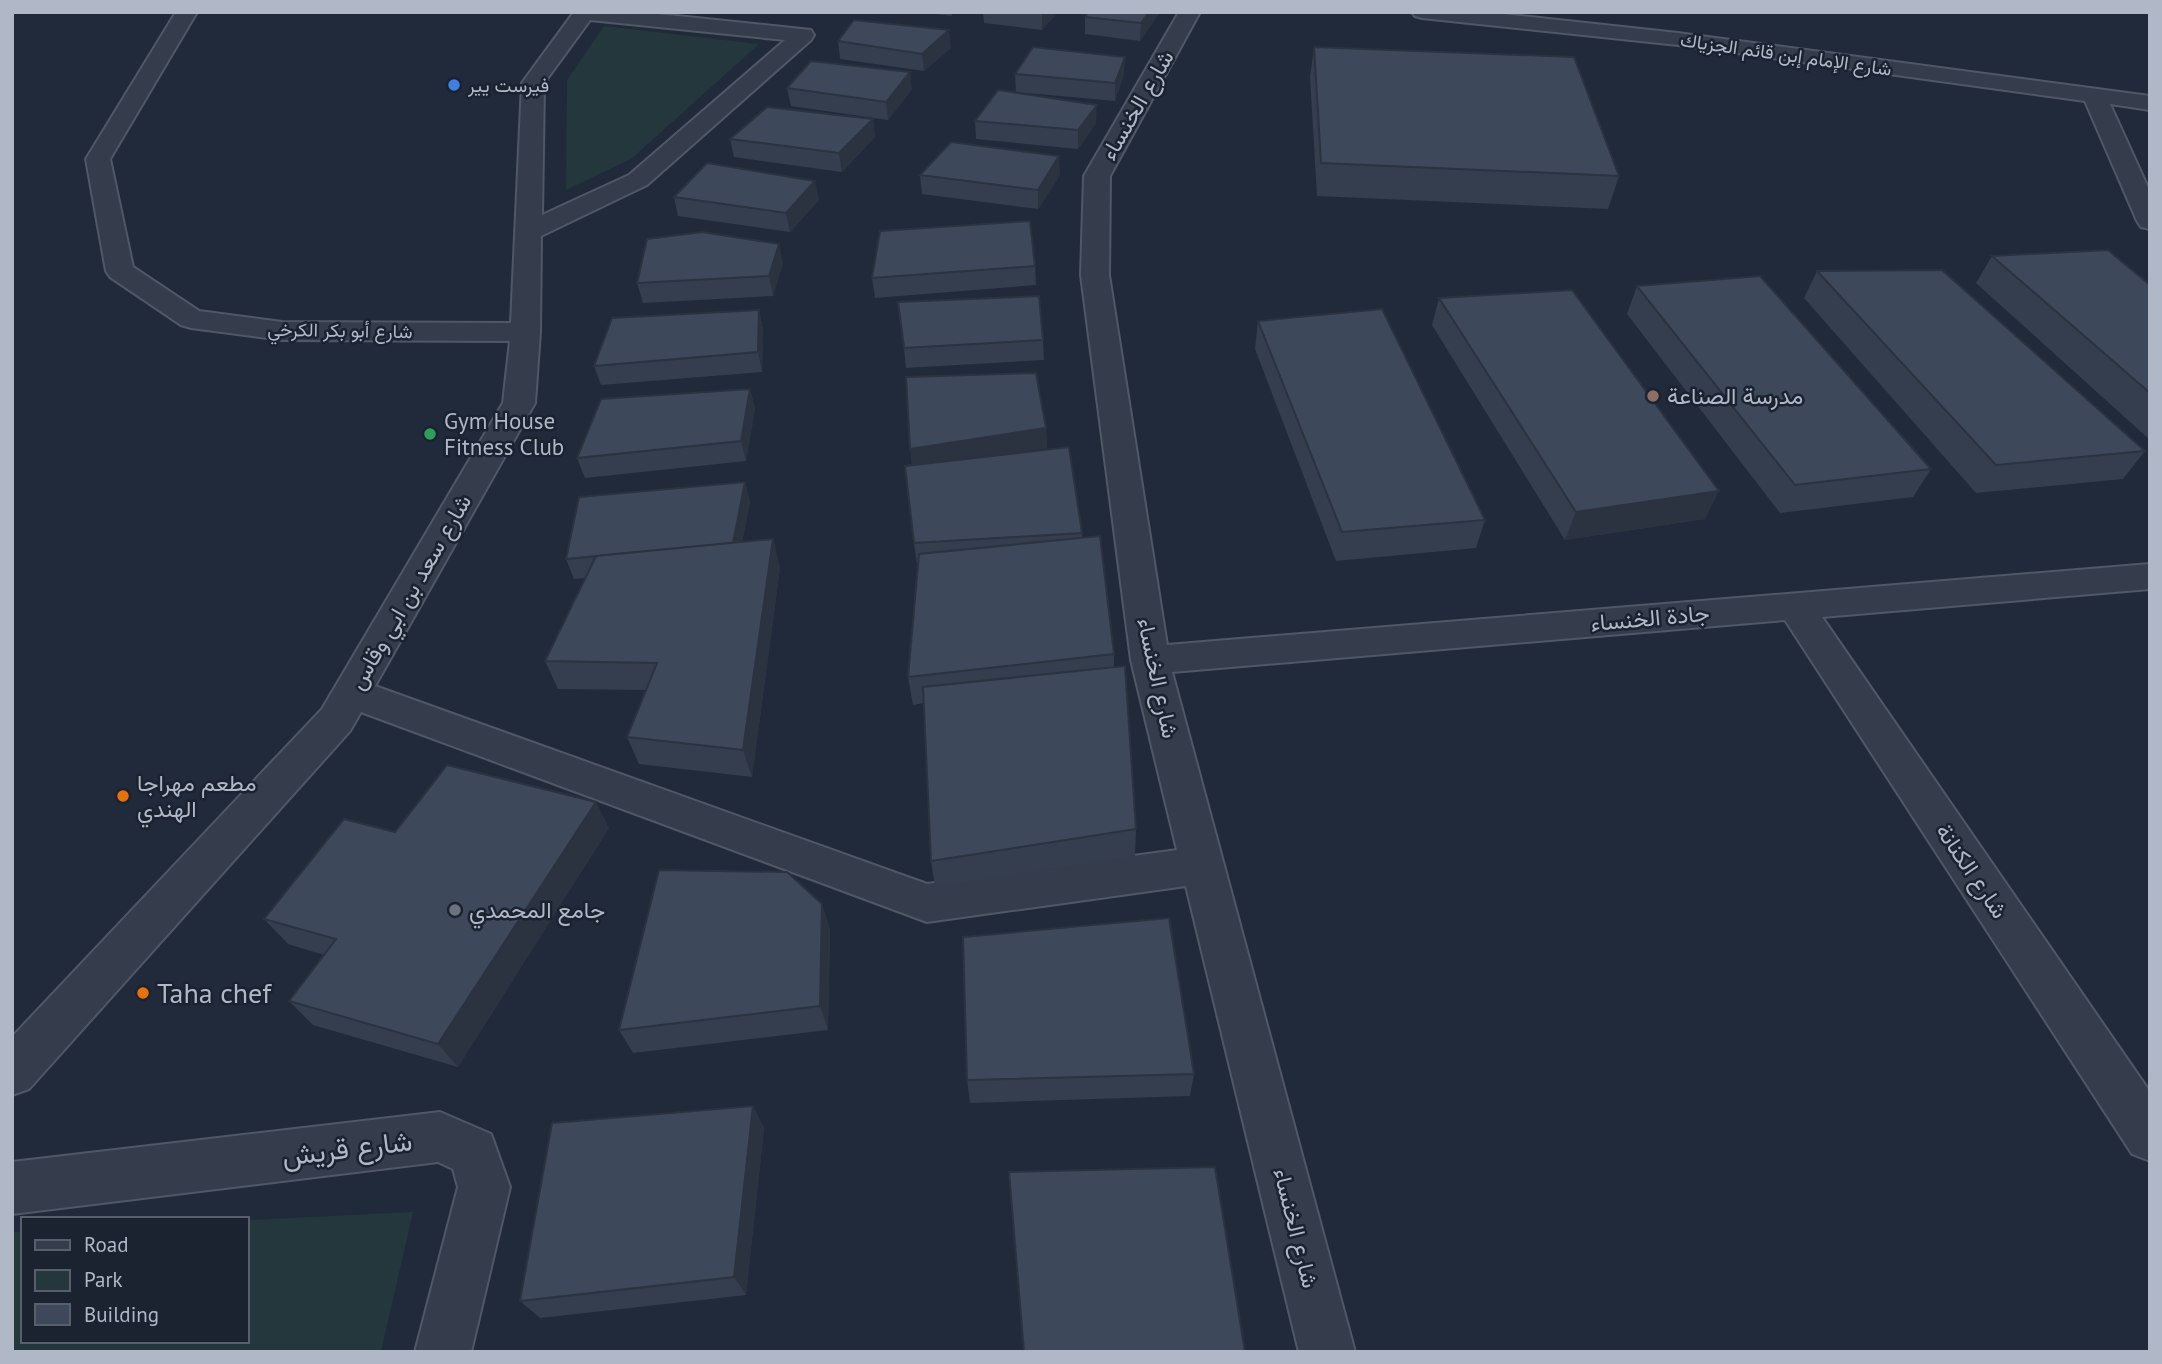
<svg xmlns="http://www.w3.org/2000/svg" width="2162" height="1364" viewBox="0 0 2162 1364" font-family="'PT Sans',Vazirmatn,sans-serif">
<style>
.green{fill:#23373c}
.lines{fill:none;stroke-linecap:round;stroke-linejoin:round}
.minor-casing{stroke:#505766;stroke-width:4}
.minor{fill:#353c4b;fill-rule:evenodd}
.wall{fill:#343e4e}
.shaded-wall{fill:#2b3240}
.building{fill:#3d485b;stroke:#2b3240;stroke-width:2}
.shop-dot{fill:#3f7fe0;stroke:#1b2230;stroke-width:2.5}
.education-dot{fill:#8d6e63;stroke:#1b2230;stroke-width:2.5}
.leisure-dot{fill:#2e9e5b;stroke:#1b2230;stroke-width:2.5}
.food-dot{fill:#e8710a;stroke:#1b2230;stroke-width:2.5}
.worship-dot{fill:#6b7280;stroke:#1b2230;stroke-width:2.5}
.labels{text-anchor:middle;stroke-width:5;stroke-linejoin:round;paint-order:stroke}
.far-street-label{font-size:19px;fill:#b0b7c7;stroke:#1b2230}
.far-poi-label{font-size:19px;fill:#b0b7c7;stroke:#1b2230;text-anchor:start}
.street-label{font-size:23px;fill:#b0b7c7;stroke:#1b2230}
.poi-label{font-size:23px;fill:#b0b7c7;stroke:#1b2230;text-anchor:start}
.near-poi-label{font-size:28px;fill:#b0b7c7;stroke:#1b2230;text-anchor:start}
.near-street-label{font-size:28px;fill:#b0b7c7;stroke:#1b2230}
</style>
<rect width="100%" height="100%" fill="#212a3b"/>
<g class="green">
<polygon points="604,26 759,44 631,159 566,190 567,80"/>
<polygon points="413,1212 381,1352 12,1352 12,1232 23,1232 23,1341 247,1341 247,1220"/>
</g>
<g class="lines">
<g class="minor-casing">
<g id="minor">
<path d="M176 12H197L110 159 133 267 199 311 282 322 511 323 522 83 574 12H639L811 30 814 35 811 40 647 185 541 236 540 332 535 403 375 686 927 884 1177 850 1131 660 1081 275 1084 176 1179 12H1200L1110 176 1109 275 1167 645 2150 564V589L1822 617 2150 1092V1161L2132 1154 1785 620 1172 672 1355 1352H1299L1186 886 927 922 361 712 350 731 29 1089 12 1095V1037L322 709 503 403 510 341 282 340 191 328 181 325 110 277 106 271 86 159ZM590 20 785 40 629 175 542 215 544 83Z"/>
<polygon points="1412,12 1484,12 1678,33 2150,96 2150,110 2110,104 2150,192 2150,229 2141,227 2137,221 2085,101 1678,45 1422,18 1415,16"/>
<polygon points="440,1112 491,1134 510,1187 471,1352 415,1352 458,1187 453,1169 438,1162 12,1214 12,1162"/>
</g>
</g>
<use href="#minor" class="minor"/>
</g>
<g class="wall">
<polygon points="922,12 954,12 951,16"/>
<polygon points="983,12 1058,12 1042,30 984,23"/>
<polygon points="1160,12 1140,41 1085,34 1085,17"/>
<polygon points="838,41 951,48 924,71 840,59"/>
<polygon points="1314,47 1619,176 1608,209 1317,196 1310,77"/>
<polygon points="1015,74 1124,75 1115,101 1016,92"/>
<polygon points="787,88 912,89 888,120 791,106"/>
<polygon points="873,119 875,137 842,172 734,157 730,139"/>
<polygon points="975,121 1096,123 1078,149 976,139"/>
<polygon points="920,175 1060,175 1038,209 922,194"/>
<polygon points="674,197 819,200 790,232 678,216"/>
<polygon points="1992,256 2150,285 2150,440 1976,283"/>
<polygon points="783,263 773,296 643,303 637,283"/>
<polygon points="1035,266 1036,285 875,298 872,278"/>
<polygon points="1817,271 2145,451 2123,479 1976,493 1804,298"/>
<polygon points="1637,286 1931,469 1913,497 1780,513 1627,314"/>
<polygon points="1439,298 1705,519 1565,540 1432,325"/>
<polygon points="759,310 763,330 762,372 601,385 594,366"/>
<polygon points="1258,321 1485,520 1476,548 1336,561 1255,349"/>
<polygon points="1043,340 1044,360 906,368 904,348"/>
<polygon points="750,389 755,409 746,461 585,478 577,458"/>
<polygon points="1046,428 1047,448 1014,453 1082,533 1082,538 1114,654 1114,668 1136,829 1135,856 935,887 931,861 924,703 913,705 908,677 918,571 914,543 912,465"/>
<polygon points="745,482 750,502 742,542 773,539 780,568 752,777 639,764 627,737 646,690 558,689 545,661 585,578 574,579 566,559"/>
<polygon points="609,828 458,1067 313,1025 289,1001 324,955 288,944 264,919 395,832"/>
<polygon points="822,904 830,930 828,1030 633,1053 619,1030"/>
<polygon points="1194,1074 1190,1096 970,1103 967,1080"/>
<polygon points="753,1106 764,1128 746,1295 540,1318 520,1301"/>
</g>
<g class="shaded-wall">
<polygon points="1058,12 1042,30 1042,13"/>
<polygon points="1149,12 1160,12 1140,41 1141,23"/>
<polygon points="949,30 951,48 924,71 922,54"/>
<polygon points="1125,57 1124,75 1115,101 1115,83"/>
<polygon points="910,72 912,89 888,120 886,102"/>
<polygon points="1097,105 1096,123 1078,149 1078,130"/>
<polygon points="873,119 875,137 842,172 839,153"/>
<polygon points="1059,156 1060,175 1038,209 1038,190"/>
<polygon points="815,181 819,200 790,232 786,213"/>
<polygon points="779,244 783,263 773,296 769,276"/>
<polygon points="759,310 763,330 762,372 758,352"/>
<polygon points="750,389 755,409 746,461 741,441"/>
<polygon points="1046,428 1047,448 912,469 910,449"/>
<polygon points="745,482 750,502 738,564 733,544"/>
<polygon points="1719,491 1705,519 1565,540 1576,512"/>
<polygon points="773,539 780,568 752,777 743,750"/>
<polygon points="596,802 609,828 458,1067 438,1044"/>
<polygon points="822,904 830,930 828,1030 820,1006"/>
<polygon points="753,1106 764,1128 746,1295 734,1277"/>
</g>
<g class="building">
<polygon points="1088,12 1149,12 1141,23 1085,17"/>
<polygon points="854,20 949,30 922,54 838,41"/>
<polygon points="1033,47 1125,57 1115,83 1015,74"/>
<polygon points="1314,47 1574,57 1619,176 1321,163"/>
<polygon points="811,61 910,72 886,102 787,88"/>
<polygon points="998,90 1097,105 1078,130 975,121"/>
<polygon points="767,107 873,119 839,153 730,139"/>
<polygon points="951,142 1059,156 1038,190 920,175"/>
<polygon points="707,163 815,181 786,213 674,197"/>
<polygon points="1030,221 1035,266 872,278 880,231"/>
<polygon points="702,232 779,244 769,276 637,283 647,239"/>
<polygon points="2108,250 2150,285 2150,393 1992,256"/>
<polygon points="1942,270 2145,451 1996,465 1817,271"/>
<polygon points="1760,276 1931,469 1795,485 1637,286"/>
<polygon points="1572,290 1719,491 1576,512 1439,298"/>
<polygon points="1039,296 1043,340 904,348 898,302"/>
<polygon points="1382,309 1485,520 1342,532 1258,321"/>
<polygon points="759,310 758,352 594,366 612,318"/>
<polygon points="1036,373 1046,428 910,449 906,377"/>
<polygon points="750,389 741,441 577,458 601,399"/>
<polygon points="1069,447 1082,533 914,543 905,466"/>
<polygon points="745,482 733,543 566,559 579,497"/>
<polygon points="1100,536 1114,654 908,677 919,554"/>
<polygon points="773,539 743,750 627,737 657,663 545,661 596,556"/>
<polygon points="1125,666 1136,829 931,861 923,687"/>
<polygon points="447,765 596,802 438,1044 289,1001 336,939 264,919 344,819 395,832"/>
<polygon points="659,870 787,872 822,904 820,1006 619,1030"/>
<polygon points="1169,918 1194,1074 967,1080 963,937"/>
<polygon points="753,1106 734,1277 520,1301 552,1123"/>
<polygon points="1215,1167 1245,1352 1024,1352 1009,1172"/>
</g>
<circle class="shop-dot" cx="454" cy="85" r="7"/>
<circle class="education-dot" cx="1653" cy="396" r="7"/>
<circle class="leisure-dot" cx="430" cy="434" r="7"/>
<g class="food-dot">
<circle cx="123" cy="796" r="7"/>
<circle cx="143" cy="993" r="7"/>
</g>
<circle class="worship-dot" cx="455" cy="910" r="7"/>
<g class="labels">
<g class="far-street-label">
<text transform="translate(1786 54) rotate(8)" y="7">شارع الإمام إبن قائم الجزياك</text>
<text transform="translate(340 330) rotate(1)" y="7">شارع أبو بكر الكرخي</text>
</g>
<g class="far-poi-label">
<text x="468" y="92">فيرست يير</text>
</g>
<g class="street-label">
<text transform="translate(1137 105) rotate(-60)" y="8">شارع الخنساء</text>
<text transform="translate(410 592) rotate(-60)" y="8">شارع سعد بن ابي وقاس</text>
<text transform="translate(1650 618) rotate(-5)" y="8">جادة الخنساء</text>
<text transform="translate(1158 678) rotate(78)" y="8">شارع الخنساء</text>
<text transform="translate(1972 871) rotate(56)" y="8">شارع الكنانة</text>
<text transform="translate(1296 1228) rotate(76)" y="8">شارع الخنساء</text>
</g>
<g class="poi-label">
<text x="1667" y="404">مدرسة الصناعة</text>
<text x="444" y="429">Gym House<tspan x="444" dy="26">Fitness Club</tspan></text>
<text x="137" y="791">مطعم مهراجا<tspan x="137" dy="26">الهندي</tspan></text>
<text x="469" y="918">جامع المحمدي</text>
</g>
<g class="near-poi-label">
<text x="157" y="1003">Taha chef</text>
</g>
<g class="near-street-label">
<text transform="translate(347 1148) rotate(-7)" y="10">شارع قريش</text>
</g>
</g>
<rect width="2162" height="1364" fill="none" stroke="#b0b7c7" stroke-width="28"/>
<rect x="21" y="1217" width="228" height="126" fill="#1b2230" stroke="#575e6c" stroke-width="2"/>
<rect x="35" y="1240" width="35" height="10" fill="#353c4b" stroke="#575e6c" stroke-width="2"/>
<text x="84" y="1252" font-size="21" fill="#b0b7c7">Road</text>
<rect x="35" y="1270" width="35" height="21" fill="#23373c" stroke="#575e6c" stroke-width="2"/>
<text x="84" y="1287" font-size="21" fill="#b0b7c7">Park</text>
<rect x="35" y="1304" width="35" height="21" fill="#3d485b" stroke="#575e6c" stroke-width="2"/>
<text x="84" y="1322" font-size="21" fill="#b0b7c7">Building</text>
</svg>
